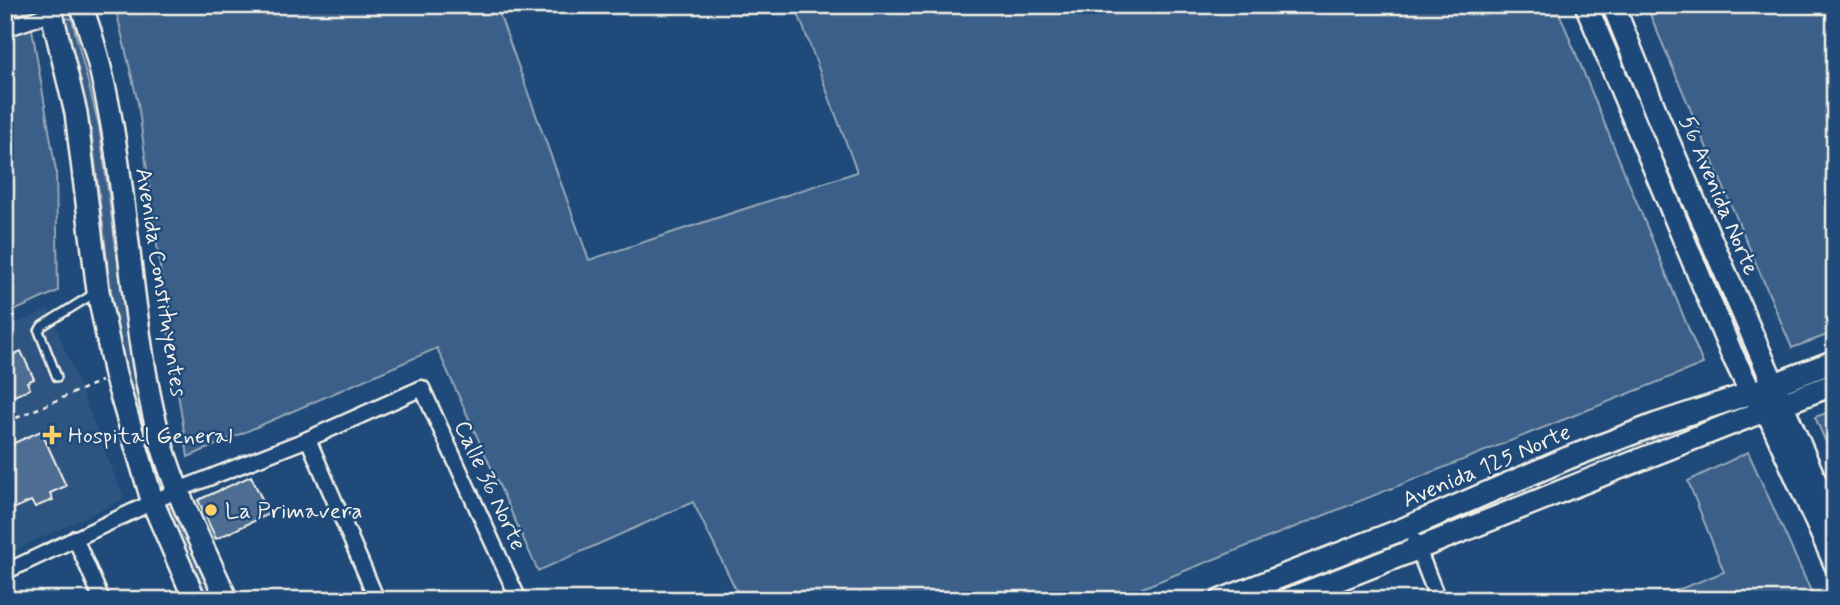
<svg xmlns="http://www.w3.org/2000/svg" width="1840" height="605" viewBox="0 0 1840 605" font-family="Mynerve,sans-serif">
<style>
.built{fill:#2d5581}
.green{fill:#3a5f88;stroke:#97a8b8;stroke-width:2}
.building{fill:#4d6e92;stroke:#f4f1e8;stroke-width:2}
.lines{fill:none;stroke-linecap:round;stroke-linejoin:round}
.service-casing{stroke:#f4f1e8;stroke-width:12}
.minor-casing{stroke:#f4f1e8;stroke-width:19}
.secondary-casing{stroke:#f4f1e8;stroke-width:26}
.path{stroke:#f4f1e8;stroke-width:2.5;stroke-dasharray:5 5;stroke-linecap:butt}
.service{stroke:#1f4a7a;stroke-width:7}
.minor{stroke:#1f4a7a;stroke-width:14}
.secondary{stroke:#1f4a7a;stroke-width:21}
.poi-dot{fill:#ffd166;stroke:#1f4a7a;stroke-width:2.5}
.labels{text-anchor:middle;stroke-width:5;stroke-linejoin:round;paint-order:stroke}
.street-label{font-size:23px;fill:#f4f1e8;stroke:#1f4a7a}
.poi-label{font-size:23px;fill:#f4f1e8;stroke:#1f4a7a;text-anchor:start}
</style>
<rect width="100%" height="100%" fill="#1f4a7a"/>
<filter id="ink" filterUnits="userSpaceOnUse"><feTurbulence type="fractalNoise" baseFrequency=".0143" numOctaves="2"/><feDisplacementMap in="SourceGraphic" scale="14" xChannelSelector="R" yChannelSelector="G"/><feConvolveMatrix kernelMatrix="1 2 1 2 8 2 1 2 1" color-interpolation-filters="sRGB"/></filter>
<g filter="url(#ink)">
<polygon class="built" points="49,309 124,499 5,555 5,329"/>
<g class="green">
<polygon points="5,5 28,5 56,171 58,291 5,315"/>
<polygon points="131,5 496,5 589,260 857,172 795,5 1556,5 1703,364 1112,600 741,600 693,502 538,571 437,348 188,457 169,335 138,103 116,10"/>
<polygon points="1646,5 1835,5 1835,332 1792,348"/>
<polygon points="1605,15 1608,16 1751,364 1747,366 1665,172 1603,17"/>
<polygon points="68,18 72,19 99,126 131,356 157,464 164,483 162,489 158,489 123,358 112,300 91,129 63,22"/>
<polygon points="1835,410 1835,463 1815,417"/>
<polygon points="1748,452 1815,600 1652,600 1724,572 1688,481"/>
<polygon points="173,506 218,600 205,600 168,515 168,508"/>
</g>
<g class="building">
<polygon points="5,333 15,354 21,351 34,379 27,382 30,389 5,400"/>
<polygon points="41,431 66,486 50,493 53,500 35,507 31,501 13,509 5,492 5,447"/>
<polygon points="251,476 269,514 216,539 198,500"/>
</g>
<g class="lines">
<g class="service-casing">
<polyline id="service" points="57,377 39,331 42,326 95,293"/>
</g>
<g class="minor-casing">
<g id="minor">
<polyline points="5,29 52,13"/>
<polyline points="308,439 377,600"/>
<polyline points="75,538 102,600"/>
<polyline points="1415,541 1438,600"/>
<polyline points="5,572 178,490 308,439 422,388 519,600"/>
</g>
</g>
<g class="secondary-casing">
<g id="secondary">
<polyline points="50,5 76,113 98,291 115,375 153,503 195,600"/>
<path d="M81 5C123 119 124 247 144 365 149 396 156 429 166 458 182 507 206 553 227 600"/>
<polyline points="1586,5 1731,352 1751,393 1766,409 1835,564"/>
<polyline points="1613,5 1660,122 1835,526"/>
<polyline points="1221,600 1408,527 1568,458 1657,424 1751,393 1835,361"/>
<path d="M1286 600C1470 530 1651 453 1835 384"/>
</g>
</g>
<polyline class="path" points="7,422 101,381"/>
<use href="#service" class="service"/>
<use href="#minor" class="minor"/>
<use href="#secondary" class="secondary"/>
</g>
</g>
<g class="poi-dot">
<path d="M48.5 424.5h7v7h7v7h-7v7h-7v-7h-7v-7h7z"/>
<circle cx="211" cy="510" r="7"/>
</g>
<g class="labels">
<g class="street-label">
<text transform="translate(1720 195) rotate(67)" y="8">56 Avenida Norte</text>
<text transform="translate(162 282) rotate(81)" y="8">Avenida Constituyentes</text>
<text transform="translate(1486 465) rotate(-23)" y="8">Avenida 125 Norte</text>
<text transform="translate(491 485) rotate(65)" y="8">Calle 36 Norte</text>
</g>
<g class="poi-label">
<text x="68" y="443">Hospital General</text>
<text x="225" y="518">La Primavera</text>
</g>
</g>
<rect width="1840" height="605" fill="none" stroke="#1f4a7a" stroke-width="28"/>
<rect x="14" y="14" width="1812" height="577" fill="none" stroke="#f4f1e8" stroke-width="2.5" filter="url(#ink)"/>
</svg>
